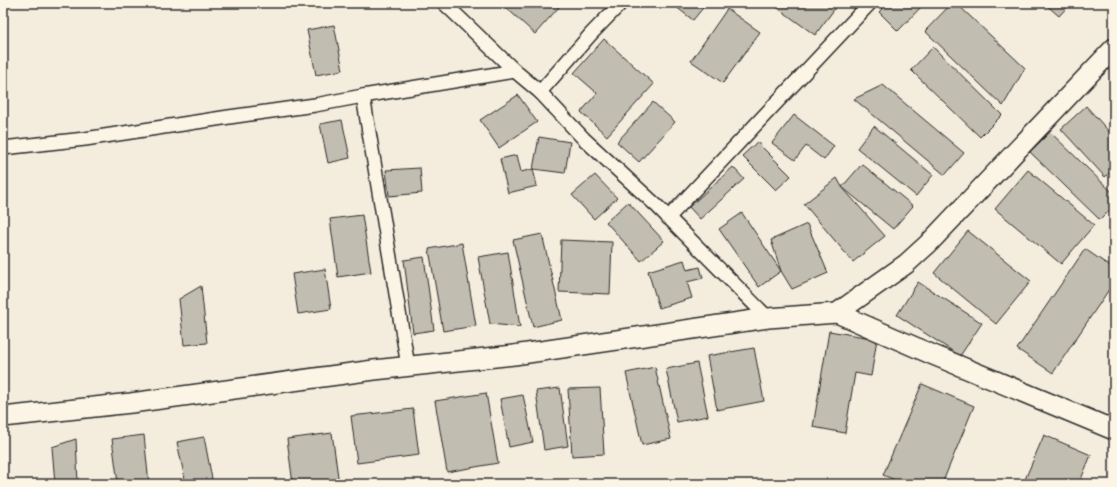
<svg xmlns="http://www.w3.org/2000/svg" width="1117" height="487" viewBox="0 0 1117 487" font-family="Mynerve,sans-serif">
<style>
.building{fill:#c2bdb1;stroke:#2b2b2b}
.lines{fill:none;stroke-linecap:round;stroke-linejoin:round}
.street-casing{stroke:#2b2b2b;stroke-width:16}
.secondary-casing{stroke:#2b2b2b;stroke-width:22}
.street{stroke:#fcf5e5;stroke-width:13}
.secondary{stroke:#fcf5e5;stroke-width:19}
</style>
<rect width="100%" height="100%" fill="#f4edde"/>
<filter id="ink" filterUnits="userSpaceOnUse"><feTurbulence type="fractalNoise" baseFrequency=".025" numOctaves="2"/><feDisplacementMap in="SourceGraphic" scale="8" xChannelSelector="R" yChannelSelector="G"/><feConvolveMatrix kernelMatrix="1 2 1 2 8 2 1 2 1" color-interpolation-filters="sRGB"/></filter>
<g filter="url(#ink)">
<g class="building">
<polygon points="501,3 555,3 559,7 535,34"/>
<polygon points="671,3 707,3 693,20"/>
<polygon points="778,3 839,3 815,35 775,6"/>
<polygon points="888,3 917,3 921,7 898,31 879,12"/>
<polygon points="952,3 956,3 1025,68 1003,106 925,31"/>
<polygon points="1044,3 1071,3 1059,16"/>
<polygon points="727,9 760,32 723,83 691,61"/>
<polygon points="334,25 343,70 316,75 307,30"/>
<polygon points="604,39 654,84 607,136 581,112 597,93 574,73"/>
<polygon points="933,47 1002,115 980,137 911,70"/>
<polygon points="883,85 964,153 945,175 854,99"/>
<polygon points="518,95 537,122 499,148 480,120"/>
<polygon points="653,102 675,122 639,162 617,142"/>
<polygon points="1086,106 1114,137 1114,169 1105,177 1061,129"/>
<polygon points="794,115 834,146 824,160 806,146 795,160 772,143"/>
<polygon points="342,120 350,158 328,163 320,124"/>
<polygon points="874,126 933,175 916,196 857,148"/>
<polygon points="1050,132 1114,194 1114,206 1100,220 1030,152"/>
<polygon points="539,137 570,142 565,173 533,169"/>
<polygon points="757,142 791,176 776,190 742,156"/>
<polygon points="517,155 521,172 533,169 537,186 508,193 500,159"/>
<polygon points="862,164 913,206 893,229 842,187"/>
<polygon points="733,167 744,179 700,219 689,207"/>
<polygon points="420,168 422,193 389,196 386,170"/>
<polygon points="1028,170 1094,225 1061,264 995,209"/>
<polygon points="595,175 617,198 594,219 572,195"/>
<polygon points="837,178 842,187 885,236 853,262 804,204"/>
<polygon points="628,202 664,241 641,261 606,222"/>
<polygon points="742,213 781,271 759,287 719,229"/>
<polygon points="362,215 371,272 338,277 330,219"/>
<polygon points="807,224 828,273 792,289 781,271 771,240"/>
<polygon points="968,231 1031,281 996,324 934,273"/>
<polygon points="542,234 562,320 533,327 513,240"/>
<polygon points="561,240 612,242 610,294 559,292"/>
<polygon points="462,243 476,326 443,331 429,249"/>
<polygon points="1085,249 1114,269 1114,282 1053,373 1017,349"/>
<polygon points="508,252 520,327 490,324 478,257"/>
<polygon points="424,257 434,330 413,333 404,260"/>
<polygon points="684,260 687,270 700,267 703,278 687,282 692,298 659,308 648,271"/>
<polygon points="325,269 331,309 298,314 292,274"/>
<polygon points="918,282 982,323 960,356 897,315"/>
<polygon points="201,286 207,343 184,345 179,299"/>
<polygon points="829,331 877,339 871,376 855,373 845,433 813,427"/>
<polygon points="754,348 764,401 717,410 707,356"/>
<polygon points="697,363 708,416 677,422 666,369"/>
<polygon points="655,367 671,439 642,445 626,373"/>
<polygon points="922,384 974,406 942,484 905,484 883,475"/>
<polygon points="560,388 568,446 544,450 536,391"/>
<polygon points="600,388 604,454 572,456 568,389"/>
<polygon points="486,393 498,463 447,472 435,401"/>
<polygon points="523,395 533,442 509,447 500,399"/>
<polygon points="413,409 419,455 357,463 351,416"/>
<polygon points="332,433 339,484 293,484 287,439"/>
<polygon points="144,435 149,484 118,484 112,439"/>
<polygon points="1044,435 1091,455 1079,484 1023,484"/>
<polygon points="204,437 213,484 186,484 177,442"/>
<polygon points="76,439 78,484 55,484 52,447"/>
</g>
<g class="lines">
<g class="street-casing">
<g id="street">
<polyline points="444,3 515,71 540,92 584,139 657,206 768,318"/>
<polyline points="540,92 591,34 621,3"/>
<polyline points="363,96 408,366"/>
<polyline points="3,148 85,139 229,117 315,105 363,96 515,71"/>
<polyline points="668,218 870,3"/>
</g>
</g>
<g class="secondary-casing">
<g id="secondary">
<polyline points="837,313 931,354 1114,430"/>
<polyline points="3,417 131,403 374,370 514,355 768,318 837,313 906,264 929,243 1114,48"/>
</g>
</g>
<use href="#street" class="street"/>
<use href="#secondary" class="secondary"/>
</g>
</g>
<rect width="1117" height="487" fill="none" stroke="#fcf5e5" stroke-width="16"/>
<rect x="8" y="8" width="1101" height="471" fill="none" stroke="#2b2b2b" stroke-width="1.5" filter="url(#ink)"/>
</svg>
